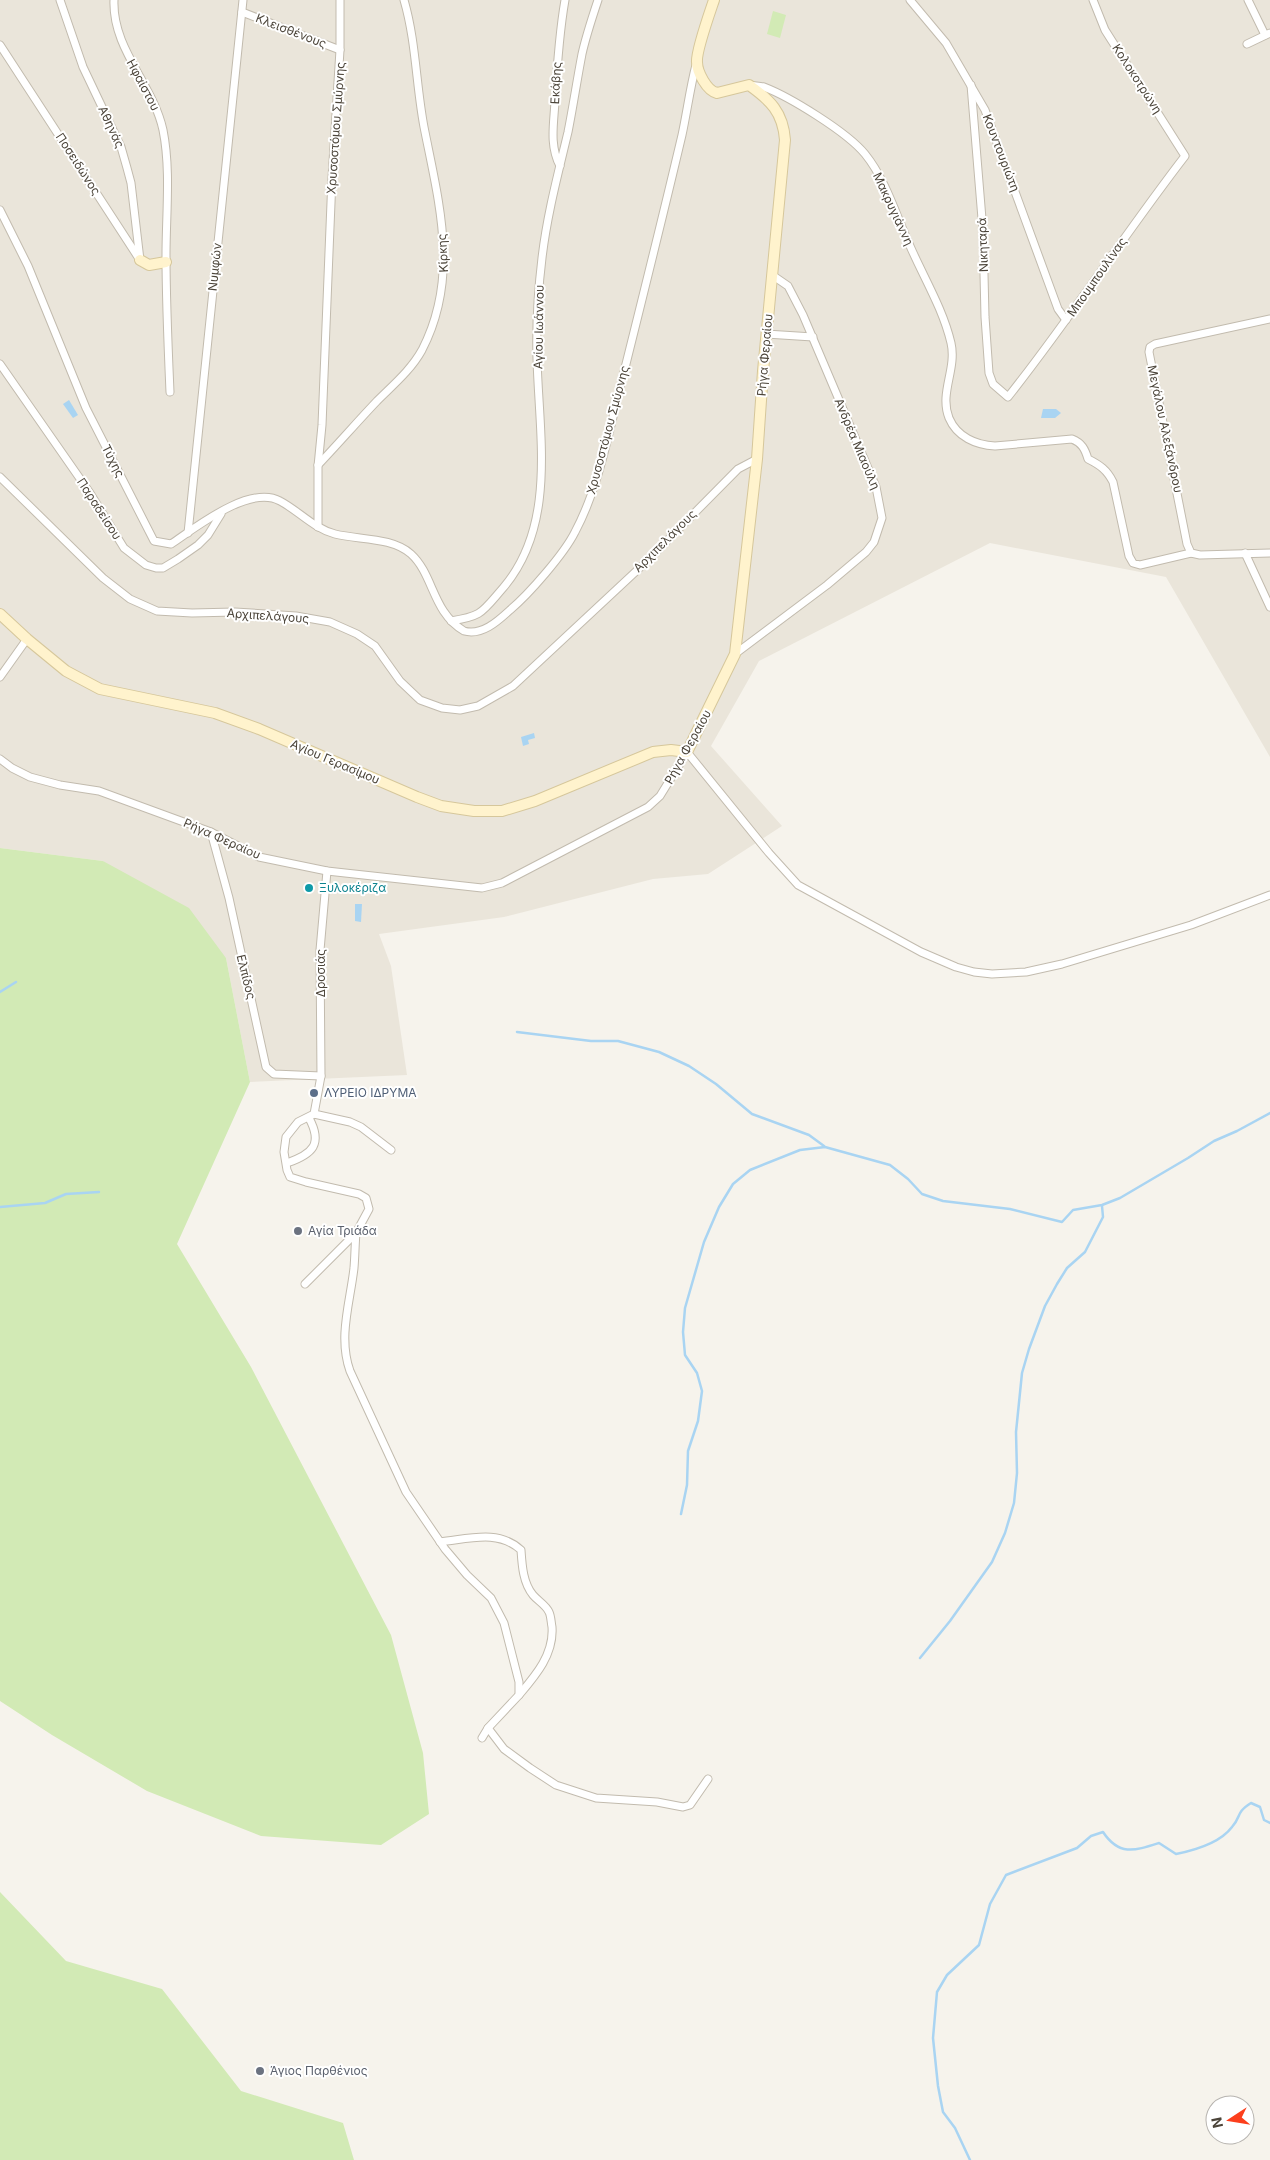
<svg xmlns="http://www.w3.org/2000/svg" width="1270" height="2160" viewBox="0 0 1270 2160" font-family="Inter,sans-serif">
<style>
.residential{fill:#eae5da}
.green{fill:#d2eab5}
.water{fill:#a9d4f2}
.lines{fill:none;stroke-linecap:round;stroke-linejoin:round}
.stream{stroke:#a9d4f2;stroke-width:2.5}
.street-casing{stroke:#c2bbae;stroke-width:9}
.secondary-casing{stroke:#d6c79b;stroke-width:12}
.street{stroke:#fff;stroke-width:7}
.secondary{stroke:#fff3cd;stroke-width:10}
.culture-dot{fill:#0f9aa8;stroke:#fff;stroke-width:2}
.service-dot{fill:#5c6f8a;stroke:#fff;stroke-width:2}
.worship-dot{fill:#6b7280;stroke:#fff;stroke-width:2}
.labels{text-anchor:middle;stroke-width:4;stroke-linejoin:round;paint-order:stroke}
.street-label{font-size:12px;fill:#4b4439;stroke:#fff}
.culture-label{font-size:12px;fill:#0d838f;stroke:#fff;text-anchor:start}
.service-label{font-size:12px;fill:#4e5e75;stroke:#fff;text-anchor:start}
.worship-label{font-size:12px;fill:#5b616d;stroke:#fff;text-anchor:start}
</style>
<rect width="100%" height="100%" fill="#f6f3ec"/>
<polygon class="residential" points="0,0 1270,0 1270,757 1166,577 990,543 759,661 711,746 782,826 708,874 653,879 504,917 379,934 391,966 407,1075 250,1082 226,958 103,861 0,848"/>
<g class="green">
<polygon points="773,11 786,15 780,38 767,34"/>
<polygon points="0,848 103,861 189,908 226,958 250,1082 177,1244 251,1367 391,1635 423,1753 429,1814 381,1845 261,1836 147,1791 52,1735 0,1701"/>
<polygon points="0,1892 66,1961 162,1989 241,2091 343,2123 354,2160 0,2160"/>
</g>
<g class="water">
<polygon points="69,400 78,415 73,418 63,404"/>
<polygon points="1043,409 1056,409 1061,413 1055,418 1041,418"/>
<polygon points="534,733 535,738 528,740 529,744 523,746 521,737"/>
<polygon points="355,904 362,904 361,922 355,921"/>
</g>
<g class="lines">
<g class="stream">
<polyline points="0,992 16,982"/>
<polyline points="517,1032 591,1041 618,1041 659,1052 689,1066 716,1084 752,1114 809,1135 824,1146"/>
<polyline points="0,1207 45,1203 66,1194 99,1192"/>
<polyline points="681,1514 687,1485 688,1451 698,1421 702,1391 697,1373 685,1355 683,1332 685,1308 704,1242 719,1207 733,1184 750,1170 800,1150 825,1147 890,1165 908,1179 922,1194 943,1201 1010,1209 1062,1222 1073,1210 1102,1205 1120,1198 1188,1158 1214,1141 1237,1131 1270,1113"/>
<polyline points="920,1658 950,1621 992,1562 1005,1533 1014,1503 1017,1473 1016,1432 1022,1373 1029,1349 1045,1306 1057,1284 1067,1268 1085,1252 1103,1217 1102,1206"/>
<path d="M970 2160 955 2128 943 2112 938 2086 933 2038 937 1992 947 1975 979 1945 990 1904 1006 1875 1077 1848 1091 1836 1103 1832C1119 1856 1134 1851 1159 1843L1176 1854C1196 1850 1220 1843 1232 1827 1242 1816 1235 1813 1251 1803L1260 1807 1264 1820 1270 1823"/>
</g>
<g class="street-casing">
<g id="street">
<polyline points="60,0 83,67 121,147 127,168 131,183 140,260"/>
<path d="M114 0C112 49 153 84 163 130 171 170 166 214 166 255 166 301 168 346 170 392"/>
<polyline points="910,0 946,43 985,110 1058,309 1066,320"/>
<polyline points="1248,0 1265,35"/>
<polyline points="242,12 340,50"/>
<polyline points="1247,44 1270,33"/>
<polyline points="0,45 138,257"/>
<path d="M749 85C754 86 759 86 764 87 790 97 847 132 865 154 886 180 896 215 910 246 924 278 943 309 951 343 957 369 939 393 949 418 957 437 976 445 995 446L1072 439C1082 443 1085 449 1088 459 1100 465 1107 470 1113 482L1129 556 1133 563 1140 565 1191 553"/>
<path d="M971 85 983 231 985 317 989 373 993 384 1008 397C1070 319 1124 235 1185 156L1105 30 1093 0"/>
<path d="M560 166C549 145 554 123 555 101 557 67 559 34 565 0"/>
<path d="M0 210 28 266 86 408 154 541 171 544C195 528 250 484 280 501 299 511 313 528 335 534 359 540 392 537 411 554 434 575 432 612 464 631 482 636 498 621 510 610 529 594 564 554 575 532 598 489 608 436 620 388 641 304 662 220 682 135 687 112 690 88 696 65"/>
<polyline points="1270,319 1155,344 1150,347 1149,352 1187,544 1191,553 1200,555 1270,553"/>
<polyline points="766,334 813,337"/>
<polyline points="0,364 90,493 124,548 146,565 156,568 163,568 178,559 198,545 208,535 221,514"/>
<path d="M318 465C338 444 357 422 377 401 393 385 411 370 422 350 460 277 439 203 424 127 416 85 416 41 404 0"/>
<polyline points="0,477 103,578 130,599 157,611 192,613 235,612 296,616 330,622 357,634 375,646 400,681 420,700 442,708 460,710 478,706 513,686 646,562 738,469 757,459"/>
<polyline points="318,527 318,466 322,425 332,178 340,50 340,0"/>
<polyline points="188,533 243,0"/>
<polyline points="1245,553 1270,607"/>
<path d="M451 621C483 616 482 612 503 588 557 525 539 436 537 359 536 325 538 291 542 258 547 215 558 174 568 132 573 107 577 80 582 54 586 36 592 18 598 0"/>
<polyline points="735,654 827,585 866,552 874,542 882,518 876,487 803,315 788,286 772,275"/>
<polyline points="0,677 27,639"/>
<polyline points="0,759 12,768 30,777 60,785 99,791 211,832 259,857 327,871 482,888 502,883 648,807 660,796 687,752 769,853 798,885 921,952 956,967 974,972 992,974 1026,972 1062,964 1191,925 1270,895"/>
<polyline points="211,832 229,898 266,1067 274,1074 321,1076"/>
<polyline points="314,1114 350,1122 361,1127 391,1150"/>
<path d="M287 1163C313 1154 323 1144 309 1118"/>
<path d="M356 1233C355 1244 355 1256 354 1268 350 1303 338 1337 350 1371L406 1492 445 1549 467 1575 491 1598 504 1623 519 1682V1695L488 1728 482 1738"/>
<polyline points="305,1284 356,1233 369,1209 366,1198 359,1194 306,1182 290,1177 287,1170 284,1152 286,1137 298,1122 314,1114 321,1076 320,950 327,871"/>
<path d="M440 1542C469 1539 498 1529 521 1550 522 1565 523 1583 533 1595 538 1601 546 1605 549 1612 551 1616 551 1622 552 1627 554 1654 536 1675 519 1695"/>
<polyline points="488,1728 504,1749 530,1768 556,1785 596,1798 657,1802 683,1807 690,1805 708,1779"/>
</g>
</g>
<g class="secondary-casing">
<g id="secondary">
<polyline points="140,260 149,265 166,262"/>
<path d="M0 614 27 639 66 671 100 689 215 713 259 729 417 797 441 806 474 811H502L535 801 653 752 671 750 687 752 735 654 757 459 763 371 785 140C783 112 770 100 749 85L717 93C707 91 697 72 697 62 696 51 710 12 714 0"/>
</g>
</g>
<use href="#street" class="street"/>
<use href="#secondary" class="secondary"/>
</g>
<circle class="culture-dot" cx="309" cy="888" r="5"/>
<circle class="service-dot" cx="314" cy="1093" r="5"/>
<g class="worship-dot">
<circle cx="298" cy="1231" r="5"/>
<circle cx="260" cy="2071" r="5"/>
</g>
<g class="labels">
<g class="street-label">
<text transform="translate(291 31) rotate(21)" y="4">Κλεισθένους</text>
<text transform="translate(1137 79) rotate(57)" y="4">Κολοκοτρώνη</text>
<text transform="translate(556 83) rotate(-87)" y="4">Εκάβης</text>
<text transform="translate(143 85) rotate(62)" y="4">Ηφαίστου</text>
<text transform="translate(111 127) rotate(65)" y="4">Αθηνάς</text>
<text transform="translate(336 128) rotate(-86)" y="4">Χρυσοστόμου Σμύρνης</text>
<text transform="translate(1001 153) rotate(69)" y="4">Κουντουριώτη</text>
<text transform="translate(78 164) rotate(57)" y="4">Ποσειδώνος</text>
<text transform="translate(893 209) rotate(65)" y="4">Μακρυγιάννη</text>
<text transform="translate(983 245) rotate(-92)" y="4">Νικηταρά</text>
<text transform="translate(443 253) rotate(-93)" y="4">Κίρκης</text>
<text transform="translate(215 267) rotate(-84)" y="4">Νυμφών</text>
<text transform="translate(1097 277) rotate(-55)" y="4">Μπουμπουλίνας</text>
<text transform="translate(539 327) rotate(-89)" y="4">Αγίου Ιωάννου</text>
<text transform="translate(765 355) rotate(-85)" y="4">Ρήγα Φεραίου</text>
<text transform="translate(1165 429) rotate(78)" y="4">Μεγάλου Αλεξάνδρου</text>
<text transform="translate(608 430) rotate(-75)" y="4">Χρυσοστόμου Σμύρνης</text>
<text transform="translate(857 444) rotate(67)" y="4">Ανδρέα Μιαούλη</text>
<text transform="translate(113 461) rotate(63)" y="4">Τύχης</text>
<text transform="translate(99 509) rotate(57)" y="4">Παραδείσου</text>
<text transform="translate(665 541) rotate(-45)" y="4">Αρχιπελάγους</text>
<text transform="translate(268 616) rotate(4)" y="4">Αρχιπελάγους</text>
<text transform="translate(688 747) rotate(-61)" y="4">Ρήγα Φεραίου</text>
<text transform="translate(335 762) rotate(23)" y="4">Αγίου Γερασίμου</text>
<text transform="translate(222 839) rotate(24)" y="4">Ρήγα Φεραίου</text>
<text transform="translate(321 973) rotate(-90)" y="4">Δροσιάς</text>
<text transform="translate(246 977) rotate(76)" y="4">Ελπίδος</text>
</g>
<g class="culture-label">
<text x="319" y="892">Ξυλοκέριζα</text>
</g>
<g class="service-label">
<text x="324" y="1097">ΛΥΡΕΙΟ ΙΔΡΥΜΑ</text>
</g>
<g class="worship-label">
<text x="308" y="1235">Αγία Τριάδα</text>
<text x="270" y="2075">Άγιος Παρθένιος</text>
</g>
</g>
<g transform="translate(1230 2120) rotate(258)"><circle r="24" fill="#ffffff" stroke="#b7b4b0"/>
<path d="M0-4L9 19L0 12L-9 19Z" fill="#fc3f1d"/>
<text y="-8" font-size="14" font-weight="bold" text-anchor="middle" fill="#4b4439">N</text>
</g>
</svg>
